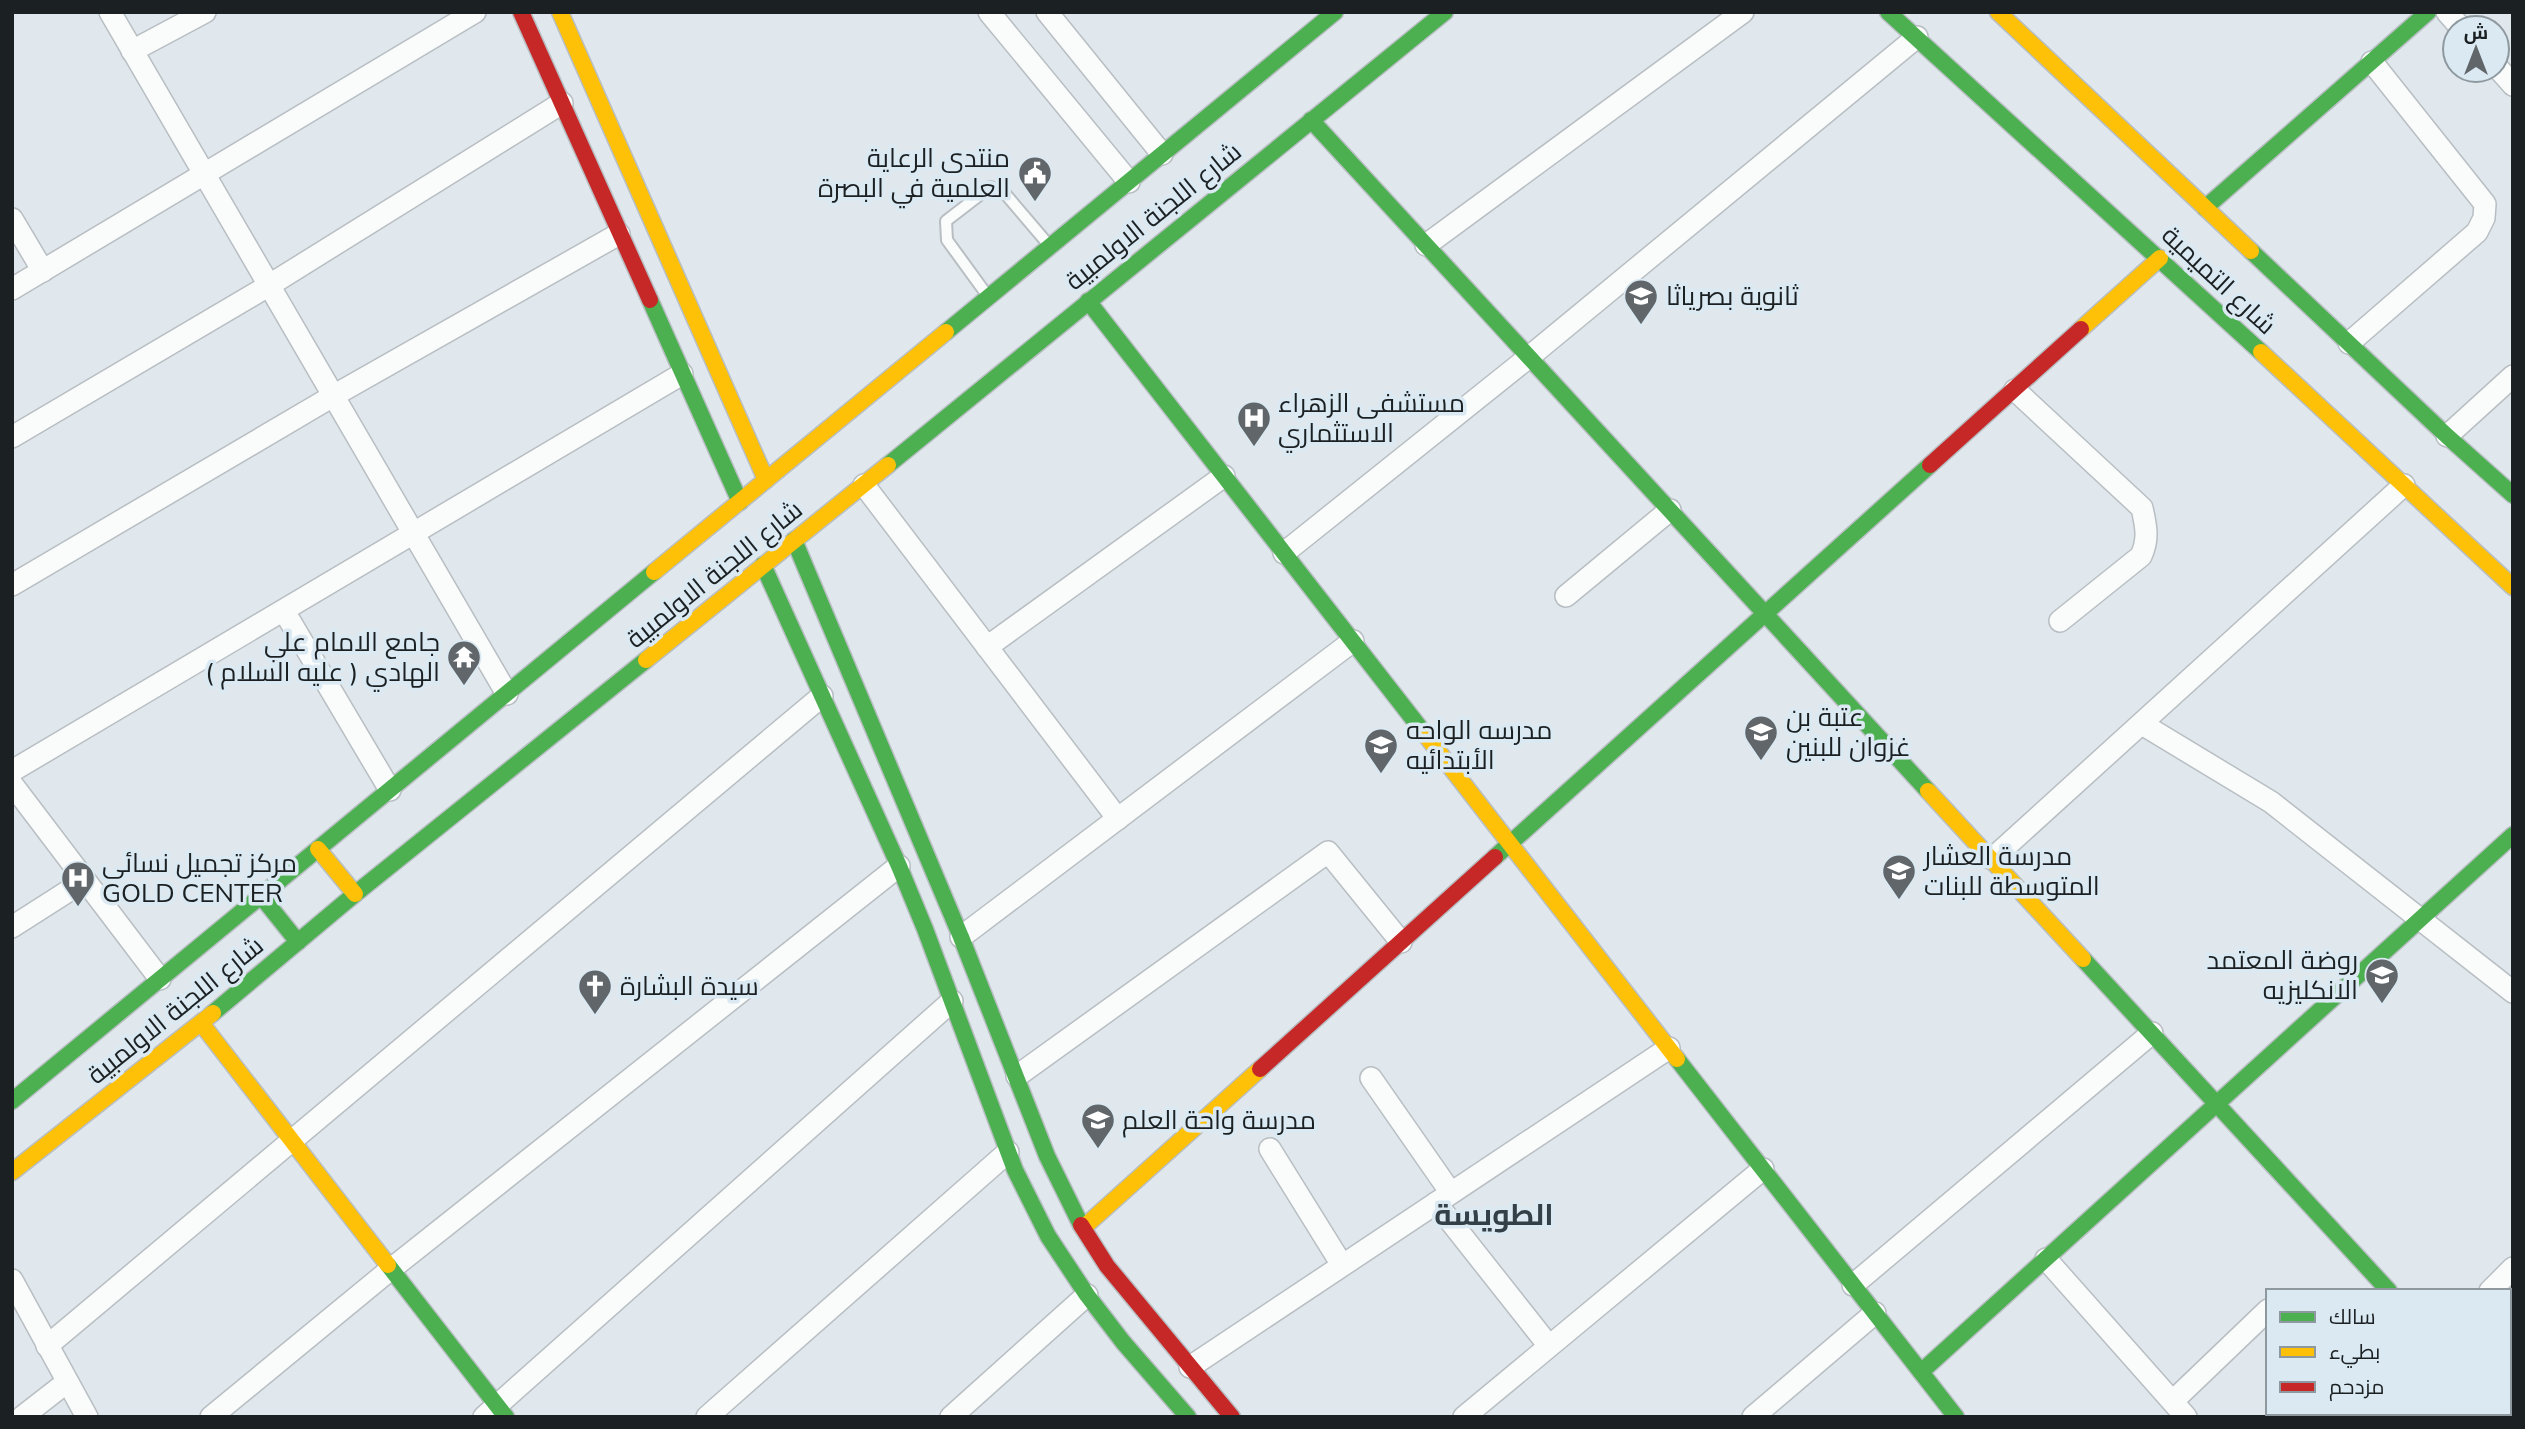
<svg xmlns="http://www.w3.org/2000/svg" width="2525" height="1429" viewBox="0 0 2525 1429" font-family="Mulish,Cairo,sans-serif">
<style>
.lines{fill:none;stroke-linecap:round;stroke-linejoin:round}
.lane-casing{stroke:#b8bec2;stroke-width:14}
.street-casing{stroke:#b8bec2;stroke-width:24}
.fast-casing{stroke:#b8bec2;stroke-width:19}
.slow-casing{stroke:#b8bec2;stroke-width:19}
.jam-casing{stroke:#b8bec2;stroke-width:19}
.lane{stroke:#fafcfc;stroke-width:10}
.street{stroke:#fafcfc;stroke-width:21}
.fast{stroke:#4caf50;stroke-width:16}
.slow{stroke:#ffc107;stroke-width:16}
.jam{stroke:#c62828;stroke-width:16}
.labels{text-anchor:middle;stroke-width:7;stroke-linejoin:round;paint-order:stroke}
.poi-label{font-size:26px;fill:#1b2023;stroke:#dbe9f2;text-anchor:start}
.street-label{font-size:26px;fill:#1b2023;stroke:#dbe9f2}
.quarter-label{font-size:30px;font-weight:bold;fill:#344047;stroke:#dbe9f2}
</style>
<rect width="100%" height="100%" fill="#e0e8ed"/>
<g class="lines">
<g class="lane-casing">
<polyline id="lane" points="987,295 947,240 946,221 990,187 1002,190 1048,244"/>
</g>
<g class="street-casing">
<g id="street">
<polyline points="110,12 507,694"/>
<polyline points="989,12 1129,182"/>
<polyline points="1047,12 1162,154"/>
<polyline points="2447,12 2461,28"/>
<polyline points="132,51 205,12"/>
<polyline points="2497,67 2513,85"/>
<polyline points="12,219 43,271"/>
<polyline points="1426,245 1743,12"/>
<polyline points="12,289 475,12"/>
<polyline points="2349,343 2477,232 2484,218 2485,204 2372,62"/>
<path d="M2015 390 2142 508C2146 526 2149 539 2141 556L2060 621"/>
<polyline points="2447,436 2513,376"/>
<polyline points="12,437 268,286 562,103"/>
<polyline points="864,485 1118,819"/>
<polyline points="1284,553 1529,357 1917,37"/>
<polyline points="12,585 333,396 619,234"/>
<polyline points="1566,596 1670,510"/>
<polyline points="284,611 390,790"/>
<polyline points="987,647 1224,476"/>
<polyline points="2142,724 2271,802 2513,992"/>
<polyline points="12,771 682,374"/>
<polyline points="12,784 160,979"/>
<polyline points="1992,859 2404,485"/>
<polyline points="12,927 84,881"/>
<polyline points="961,937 1353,641"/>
<polyline points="1017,1076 1328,852 1401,942"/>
<polyline points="1371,1078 1451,1193"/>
<polyline points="1270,1149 1342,1265"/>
<polyline points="1436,1203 1549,1346"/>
<polyline points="2046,1259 2186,1417"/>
<polyline points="12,1280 87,1417"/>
<polyline points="1853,1285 2152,1033"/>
<polyline points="2490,1291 2513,1268"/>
<polyline points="47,1346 822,696"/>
<polyline points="1190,1367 1669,1048"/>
<polyline points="2173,1401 2268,1310"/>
<polyline points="22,1417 67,1382"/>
<polyline points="211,1417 391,1269 899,866"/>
<polyline points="484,1417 952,1001"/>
<polyline points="707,1417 1008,1152"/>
<polyline points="951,1417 1087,1295"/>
<polyline points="1464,1417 1763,1169"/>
<polyline points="1753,1417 1875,1313"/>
<polyline points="2472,1417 2477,1413"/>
</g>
</g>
<g class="fast-casing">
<g id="fast">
<polyline points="1888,12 2261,352"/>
<polyline points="1311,120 1928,791"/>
<polyline points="2205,208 2428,12"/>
<polyline points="2251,251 2447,436 2513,495"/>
<polyline points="650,300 740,502"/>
<polyline points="1088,301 1424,733"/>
<polyline points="946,332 1335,12"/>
<polyline points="888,465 1445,12"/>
<polyline points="794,540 961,937 1047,1156 1081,1225"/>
<polyline points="763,565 899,866 925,929 1015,1170 1048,1236 1087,1295 1123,1342 1188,1417"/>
<polyline points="1495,857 1930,465"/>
<polyline points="261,896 298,942"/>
<polyline points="2083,959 2389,1291"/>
<polyline points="213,1013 355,894 646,660"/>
<polyline points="1677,1059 1956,1417"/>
<polyline points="12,1101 654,572"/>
<polyline points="388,1265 506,1417"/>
<polyline points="1921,1372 2513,835"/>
</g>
</g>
<g class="slow-casing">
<g id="slow">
<polyline points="560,12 766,480"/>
<polyline points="1998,12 2251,251"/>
<polyline points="2081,329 2160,258"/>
<polyline points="2261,352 2513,587"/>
<polyline points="654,572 946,332"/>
<polyline points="646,660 888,465"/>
<polyline points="1424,733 1677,1059"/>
<polyline points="1928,791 2083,959"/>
<polyline points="318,849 355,894"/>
<polyline points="201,1023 388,1265"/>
<polyline points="12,1172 213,1013"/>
<polyline points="1083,1228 1260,1069"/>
<polyline points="2502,1413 2505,1417"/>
</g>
</g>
<g class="jam-casing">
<g id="jam">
<polyline points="521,12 650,300"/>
<polyline points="1930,465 2081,329"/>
<polyline points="1260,1069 1495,857"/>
<polyline points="1081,1225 1107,1266 1232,1417"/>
</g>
</g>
<use href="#lane" class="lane"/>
<use href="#street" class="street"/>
<use href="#fast" class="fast"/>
<use href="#slow" class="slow"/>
<use href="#jam" class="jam"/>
</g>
<defs>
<g id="civic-pin" transform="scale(1.75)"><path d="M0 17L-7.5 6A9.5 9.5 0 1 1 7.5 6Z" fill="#60666a" stroke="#dbe9f2"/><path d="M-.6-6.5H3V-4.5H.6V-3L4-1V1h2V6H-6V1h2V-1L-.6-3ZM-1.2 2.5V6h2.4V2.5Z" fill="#fff"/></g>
<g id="school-pin" transform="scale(1.75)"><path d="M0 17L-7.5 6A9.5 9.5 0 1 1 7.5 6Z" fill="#60666a" stroke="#dbe9f2"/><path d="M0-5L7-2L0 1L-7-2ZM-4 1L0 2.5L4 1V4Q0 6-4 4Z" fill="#fff"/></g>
<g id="hospital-pin" transform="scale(1.75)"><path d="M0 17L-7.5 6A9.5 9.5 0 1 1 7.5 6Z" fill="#60666a" stroke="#dbe9f2"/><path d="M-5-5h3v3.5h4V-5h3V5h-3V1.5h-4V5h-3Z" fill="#fff"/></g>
<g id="temple-pin" transform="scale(1.75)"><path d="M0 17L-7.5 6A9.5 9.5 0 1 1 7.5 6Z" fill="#60666a" stroke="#dbe9f2"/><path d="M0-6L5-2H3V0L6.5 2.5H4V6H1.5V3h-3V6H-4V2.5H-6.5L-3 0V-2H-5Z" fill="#fff"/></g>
<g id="church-pin" transform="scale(1.75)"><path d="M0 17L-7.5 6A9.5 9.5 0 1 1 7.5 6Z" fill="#60666a" stroke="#dbe9f2"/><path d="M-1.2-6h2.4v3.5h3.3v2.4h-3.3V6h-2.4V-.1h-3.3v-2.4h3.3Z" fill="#fff"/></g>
</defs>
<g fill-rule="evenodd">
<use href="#civic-pin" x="1035" y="173"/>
<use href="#school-pin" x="1641" y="296"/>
<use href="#hospital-pin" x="1254" y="418"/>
<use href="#temple-pin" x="464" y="657"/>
<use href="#school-pin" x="1761" y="732"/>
<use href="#school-pin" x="1381" y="745"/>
<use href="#school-pin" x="1899" y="871"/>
<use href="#hospital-pin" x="78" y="878"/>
<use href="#school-pin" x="2382" y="975"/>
<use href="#church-pin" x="595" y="986"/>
<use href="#school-pin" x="1098" y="1120"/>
</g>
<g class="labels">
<g class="poi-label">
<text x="1010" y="167" text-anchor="end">منتدى الرعاية<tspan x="1010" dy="30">العلمية في البصرة</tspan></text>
<text x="1666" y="305">ثانوية بصرياثا</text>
<text x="1278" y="412">مستشفى الزهراء<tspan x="1278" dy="30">الاستثماري</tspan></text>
<text x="440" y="651" text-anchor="end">جامع الامام علي<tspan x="440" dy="30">الهادي ( عليه السلام )</tspan></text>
<text x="1786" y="726">عتبة بن<tspan x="1786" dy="30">غزوان للبنين</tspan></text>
<text x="1406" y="739">مدرسه الواحه<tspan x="1406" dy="30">الأبتدائيه</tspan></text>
<text x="1924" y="865">مدرسة العشار<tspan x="1924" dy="30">المتوسطة للبنات</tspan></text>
<text x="102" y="872">مركز تجميل نسائي<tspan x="102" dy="30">GOLD CENTER</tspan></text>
<text x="2358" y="969" text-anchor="end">روضة المعتمد<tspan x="2358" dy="30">الانكليزيه</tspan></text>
<text x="620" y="995">سيدة البشارة</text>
<text x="1122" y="1129">مدرسة واحة العلم</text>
</g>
<g class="street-label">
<text transform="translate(1153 216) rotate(-39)" y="9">شارع اللجنة الاولمبية</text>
<text transform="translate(2219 280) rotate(43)" y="9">شارع التميمية</text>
<text transform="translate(714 574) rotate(-39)" y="9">شارع اللجنة الاولمبية</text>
<text transform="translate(175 1010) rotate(-39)" y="9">شارع اللجنة الاولمبية</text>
</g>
<g class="quarter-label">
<text x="1494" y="1225">الطويسة</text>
</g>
</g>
<rect width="2525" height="1429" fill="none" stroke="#1b2023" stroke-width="28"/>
<rect x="2266" y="1289" width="245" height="126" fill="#dbe9f2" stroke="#8e999f" stroke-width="2"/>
<rect x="2280" y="1312" width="35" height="10" fill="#4caf50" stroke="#8e999f" stroke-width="2"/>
<text x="2329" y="1324" font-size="21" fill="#1b2023">سالك</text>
<rect x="2280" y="1347" width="35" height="10" fill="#ffc107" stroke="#8e999f" stroke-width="2"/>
<text x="2329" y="1359" font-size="21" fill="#1b2023">بطيء</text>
<rect x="2280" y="1382" width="35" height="10" fill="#c62828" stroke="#8e999f" stroke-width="2"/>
<text x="2329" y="1394" font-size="21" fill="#1b2023">مزدحم</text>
<g transform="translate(2476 49)"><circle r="33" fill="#dbe9f2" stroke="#8e999f" stroke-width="2"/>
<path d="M0-5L12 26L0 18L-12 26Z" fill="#60666a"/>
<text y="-10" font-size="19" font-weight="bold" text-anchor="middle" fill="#1b2023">ش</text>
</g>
</svg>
